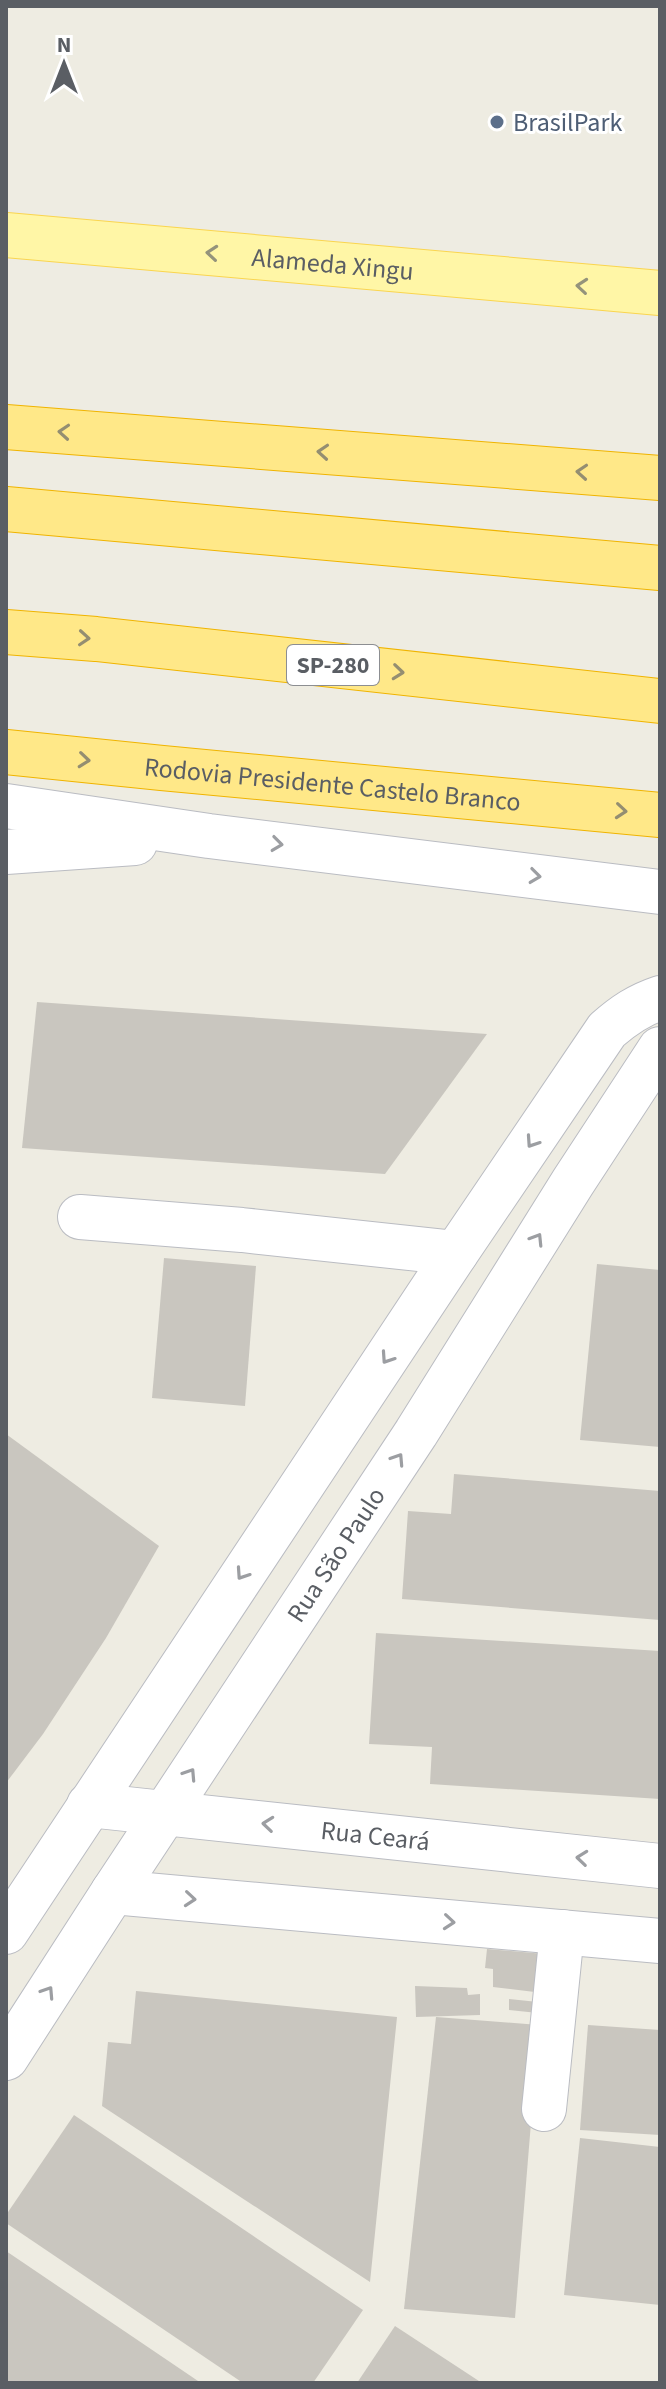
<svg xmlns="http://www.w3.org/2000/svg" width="666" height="2389" viewBox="0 0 666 2389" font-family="'Source Sans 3',sans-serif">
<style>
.building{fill:#c9c6bf}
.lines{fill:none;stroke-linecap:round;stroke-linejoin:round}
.minor-casing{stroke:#babcc2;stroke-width:46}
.major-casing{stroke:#fad54f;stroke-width:46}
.highway-casing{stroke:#f0b400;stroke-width:46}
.minor{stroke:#fff;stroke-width:44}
.major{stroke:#fff6a6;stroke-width:44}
.highway{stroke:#ffe888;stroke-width:44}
.oneway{stroke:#94937b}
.oneway2{stroke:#948e71}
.oneway3{stroke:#9c9ea2}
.service-dot{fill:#5c6f8a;stroke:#fff;stroke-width:3}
.labels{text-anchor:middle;stroke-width:6;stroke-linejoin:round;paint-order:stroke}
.shield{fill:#fff;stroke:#8c8e92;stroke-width:2}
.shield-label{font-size:24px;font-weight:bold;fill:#5a5e64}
.service-label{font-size:26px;fill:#4e5e75;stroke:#fff;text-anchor:start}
.street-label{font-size:26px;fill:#5a5e64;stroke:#fff}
</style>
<rect width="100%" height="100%" fill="#eeece2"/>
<g class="building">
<polygon points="37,1002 487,1034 385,1174 22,1148"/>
<polygon points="164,1258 256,1266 245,1406 152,1398"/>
<polygon points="597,1264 660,1270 660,1447 580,1440"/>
<polygon points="6,1434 159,1546 106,1638 43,1734 6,1783"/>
<polygon points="454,1474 660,1491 660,1620 402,1599 408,1511 451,1514"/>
<polygon points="376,1633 660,1651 660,1799 430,1784 432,1747 369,1744"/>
<polygon points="487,1949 556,1955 543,1993 493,1987 493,1969 485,1968"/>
<polygon points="415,1986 467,1988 468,1995 480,1994 480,2015 416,2017"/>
<polygon points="136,1991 397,2017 370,2282 102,2106 108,2042 131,2044"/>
<polygon points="509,1999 538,2002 538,2013 509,2010"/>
<polygon points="436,2017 539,2025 515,2318 404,2309"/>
<polygon points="588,2025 660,2030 660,2135 580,2130"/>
<polygon points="74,2115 363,2310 313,2383 243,2383 6,2223 6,2215"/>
<polygon points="580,2138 660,2147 660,2305 564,2295"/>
<polygon points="6,2251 201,2383 6,2383"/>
<polygon points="395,2326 482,2383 357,2383"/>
</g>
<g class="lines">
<g class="minor-casing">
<g id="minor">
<polyline points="6,806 209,836 660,892"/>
<polyline points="6,852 135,843"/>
<polyline points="80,1217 242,1230 456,1253"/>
<path id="s1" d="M89 1805 660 1866"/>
<polyline points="113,1892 660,1941"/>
<path d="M6 1932 456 1253 607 1030C624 1015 639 1005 660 998"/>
<path id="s2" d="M6 2058 113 1892 416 1433 573 1182 660 1049"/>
<polyline points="544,2109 562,1932"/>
</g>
</g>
<g class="major-casing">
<g id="major">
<path id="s3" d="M6 235 660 293"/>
</g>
</g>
<g class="highway-casing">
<g id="highway">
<polyline points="6,427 660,478"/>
<polyline points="6,509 660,568"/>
<polyline points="6,632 96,639 660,701"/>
<path id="s4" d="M6 752 162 768 660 815"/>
</g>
</g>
<use href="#minor" class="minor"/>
<use href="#major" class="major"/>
<use href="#highway" class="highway"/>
</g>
<defs><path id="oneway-chevron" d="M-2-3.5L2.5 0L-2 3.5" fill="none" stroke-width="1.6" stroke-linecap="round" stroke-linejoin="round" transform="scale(2)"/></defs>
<g class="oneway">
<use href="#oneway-chevron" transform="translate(212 253) rotate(-175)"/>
<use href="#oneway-chevron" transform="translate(582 286) rotate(-175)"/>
</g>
<g class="oneway2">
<use href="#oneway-chevron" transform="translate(64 432) rotate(-176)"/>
<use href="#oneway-chevron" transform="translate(323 452) rotate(-176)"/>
<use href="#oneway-chevron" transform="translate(582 472) rotate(-176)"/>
<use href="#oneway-chevron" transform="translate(84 638) rotate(4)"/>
<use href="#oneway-chevron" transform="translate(398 672) rotate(6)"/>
<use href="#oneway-chevron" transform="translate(84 760) rotate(6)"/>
<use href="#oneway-chevron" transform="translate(621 811) rotate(5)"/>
</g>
<g class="oneway3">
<use href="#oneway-chevron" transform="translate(277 844) rotate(7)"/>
<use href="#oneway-chevron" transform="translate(535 876) rotate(7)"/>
<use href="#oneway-chevron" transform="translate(532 1142) rotate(124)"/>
<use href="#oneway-chevron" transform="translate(537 1239) rotate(-58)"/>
<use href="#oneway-chevron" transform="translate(387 1358) rotate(124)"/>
<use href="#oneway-chevron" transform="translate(398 1459) rotate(-57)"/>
<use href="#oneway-chevron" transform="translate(242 1574) rotate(124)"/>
<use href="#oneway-chevron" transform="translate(190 1774) rotate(-57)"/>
<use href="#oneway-chevron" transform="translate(268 1824) rotate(-174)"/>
<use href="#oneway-chevron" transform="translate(582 1858) rotate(-174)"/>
<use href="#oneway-chevron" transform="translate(190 1899) rotate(5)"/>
<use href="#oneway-chevron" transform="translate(449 1922) rotate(5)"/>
<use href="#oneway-chevron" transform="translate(48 1992) rotate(-57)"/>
</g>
<circle class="service-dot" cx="497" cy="122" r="8"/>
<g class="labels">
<rect class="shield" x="287" y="645" width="92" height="40" rx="6"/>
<g class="shield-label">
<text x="333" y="673">SP-280</text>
</g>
<g class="service-label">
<text x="513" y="131">BrasilPark</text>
</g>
<g class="street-label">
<text dy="9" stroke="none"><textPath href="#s3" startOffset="328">Alameda Xingu</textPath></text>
<text dy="9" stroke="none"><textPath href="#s4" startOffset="328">Rodovia Presidente Castelo Branco</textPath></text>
<text dy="9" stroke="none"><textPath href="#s2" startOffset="602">Rua São Paulo</textPath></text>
<text dy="9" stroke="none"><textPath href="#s1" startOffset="288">Rua Ceará</textPath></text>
</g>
</g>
<rect width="666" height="2389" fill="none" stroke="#5a5e64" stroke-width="16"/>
<g transform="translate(64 64)" stroke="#ffffff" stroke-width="6" paint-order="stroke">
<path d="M0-6L14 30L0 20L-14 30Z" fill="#5a5e64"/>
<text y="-12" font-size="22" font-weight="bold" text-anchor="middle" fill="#5a5e64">N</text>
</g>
</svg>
